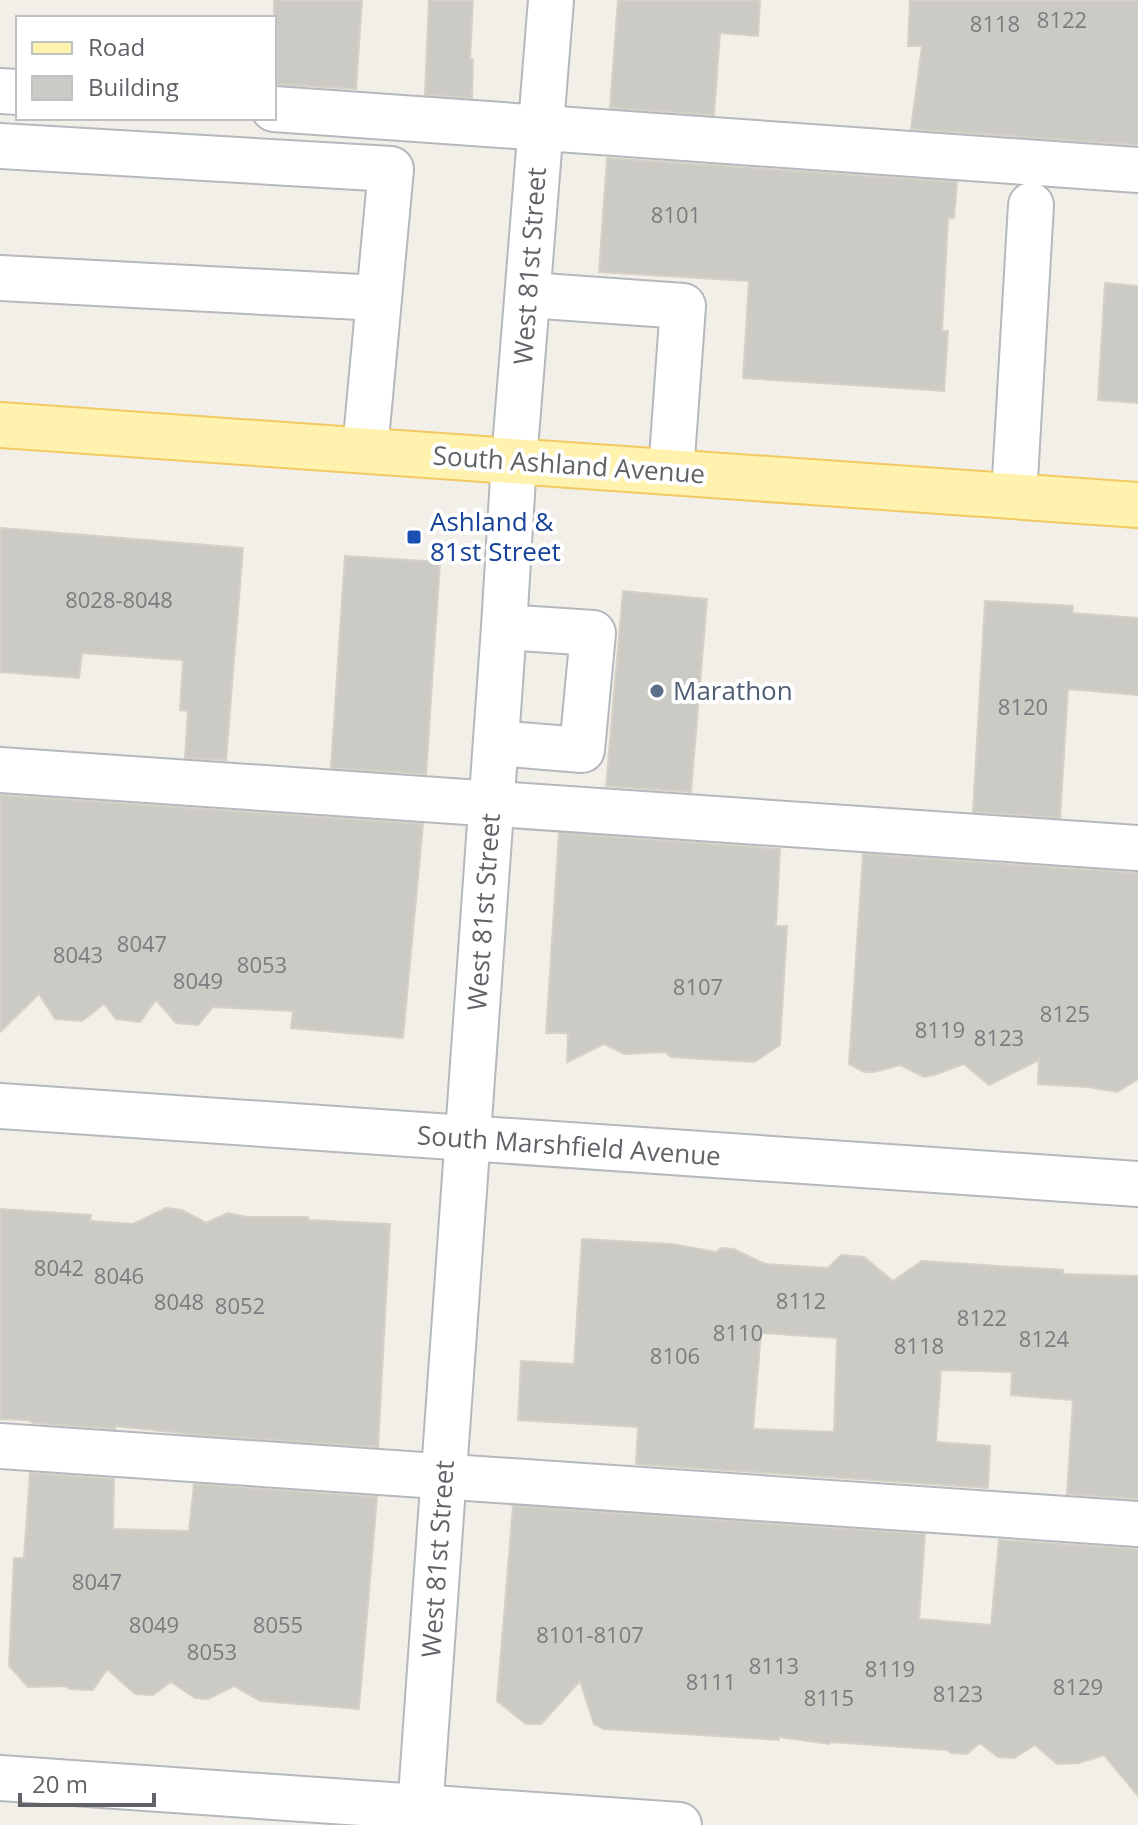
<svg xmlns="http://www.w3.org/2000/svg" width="1138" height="1825" viewBox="0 0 1138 1825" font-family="'Open Sans',sans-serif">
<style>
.building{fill:#cccac5;stroke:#d6d1c6;stroke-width:2;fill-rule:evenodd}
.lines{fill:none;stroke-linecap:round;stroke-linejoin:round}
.minor-casing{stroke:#b5b8bc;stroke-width:48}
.major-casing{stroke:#f2c960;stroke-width:48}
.minor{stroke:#fff;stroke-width:44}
.major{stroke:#fff2af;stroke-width:44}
.transit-dot{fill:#1a4fb4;stroke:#fff;stroke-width:3}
.service-dot{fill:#5c6f8a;stroke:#fff;stroke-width:3}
.labels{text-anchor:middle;stroke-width:8;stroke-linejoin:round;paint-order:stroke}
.number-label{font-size:22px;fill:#7a7d7f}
.street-label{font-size:26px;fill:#5f6368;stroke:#fff}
.transit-label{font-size:26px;fill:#164399;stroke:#fff;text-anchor:start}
.service-label{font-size:26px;fill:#4e5e75;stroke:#fff;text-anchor:start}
</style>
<rect width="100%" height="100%" fill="#f1efe8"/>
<g class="building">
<polygon points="274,0 362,0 356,89 274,84"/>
<polygon points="429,0 473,0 470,59 473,59 472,98 425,95"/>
<polygon points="618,0 760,0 758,36 720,33 714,115 610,108"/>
<polygon points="910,0 1138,0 1138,145 911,129 922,46 908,46"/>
<polygon points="607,158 957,182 954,218 948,218 942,331 948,331 944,391 743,378 749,281 599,272"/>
<polygon points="1105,283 1138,286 1138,403 1098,400"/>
<polygon points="0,528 243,548 226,760 185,758 188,711 180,710 183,660 82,653 79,678 0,672"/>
<polygon points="345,556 440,562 426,774 331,768"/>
<polygon points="623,591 707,599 691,792 606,786"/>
<polygon points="985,601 1073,606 1072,613 1138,618 1138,695 1068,689 1060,818 973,812"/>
<polygon points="0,795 423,824 403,1038 291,1028 293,1011 213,1007 198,1025 176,1023 156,1000 140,1022 116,1019 104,1004 82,1021 55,1019 39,994 0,1032"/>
<polygon points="559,833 780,849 776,926 787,926 780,1045 754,1062 671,1057 665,1052 625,1054 604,1044 567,1062 568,1033 546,1033"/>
<polygon points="863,854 1138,873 1138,1079 1117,1092 1088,1087 1038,1084 1039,1060 989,1085 964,1064 934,1075 924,1077 900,1065 874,1072 864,1072 849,1064"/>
<polygon points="166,1208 182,1210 206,1223 228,1213 247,1217 308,1217 308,1220 390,1224 378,1447 199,1435 115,1426 115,1429 34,1423 27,1420 0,1419 0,1209 91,1215 90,1221 133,1224"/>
<path d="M582 1239 672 1244 716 1252 721 1248 734 1249 765 1264 828 1268 841 1255 864 1257 893 1281 922 1261 1063 1270V1274L1138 1276V1499L1067 1494 1073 1400 1011 1395 1012 1372 941 1370 936 1442 990 1446 988 1488 636 1464 638 1427 518 1420 521 1361 574 1364ZM761 1333 837 1338 834 1432 753 1429Z"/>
<polygon points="30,1473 114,1479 113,1529 189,1531 194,1484 377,1497 359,1709 260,1701 234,1686 208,1699 195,1698 171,1682 153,1695 135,1694 107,1669 93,1690 69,1689 66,1686 28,1687 9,1666 14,1558 24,1558"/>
<polygon points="513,1506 925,1534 919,1619 991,1625 999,1540 1138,1549 1138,1796 1104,1755 1079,1763 1057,1764 1035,1745 1014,1758 998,1757 980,1743 967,1754 951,1753 947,1750 831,1742 829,1744 779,1737 779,1740 604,1729 594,1724 580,1681 541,1724 526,1724 497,1701"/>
</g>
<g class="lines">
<g class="minor-casing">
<g id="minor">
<polyline points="0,91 18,92"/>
<polyline points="274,109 1138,170"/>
<polyline points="0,146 391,169 365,450"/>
<polyline points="0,278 379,298"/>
<polyline points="528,295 683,306 671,472"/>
<polyline points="1014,496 1031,205"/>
<polyline points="496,743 582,750 593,633 504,627"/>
<polyline points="0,770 1138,848"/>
<polyline points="0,1106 1138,1184"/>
<polyline points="0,1446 1138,1524"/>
<polyline points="0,1778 679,1825"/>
<polyline points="419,1825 504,627 514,461 551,0"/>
</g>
</g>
<g class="major-casing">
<polyline id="major" points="0,425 1138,505"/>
</g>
<use href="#minor" class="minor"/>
<use href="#major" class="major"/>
</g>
<rect class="transit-dot" x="406" y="529" width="16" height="16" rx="4"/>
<circle class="service-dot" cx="657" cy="691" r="8"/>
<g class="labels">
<g class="number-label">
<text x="1062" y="28">8122</text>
<text x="995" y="32">8118</text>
<text x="676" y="223">8101</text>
<text x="119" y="608">8028-8048</text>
<text x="1023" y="715">8120</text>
<text x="142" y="952">8047</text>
<text x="78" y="963">8043</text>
<text x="262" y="973">8053</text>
<text x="198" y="989">8049</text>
<text x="698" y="995">8107</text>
<text x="1065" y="1022">8125</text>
<text x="940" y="1038">8119</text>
<text x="999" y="1046">8123</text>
<text x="59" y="1276">8042</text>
<text x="119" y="1284">8046</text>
<text x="801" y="1309">8112</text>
<text x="179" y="1310">8048</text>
<text x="240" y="1314">8052</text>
<text x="982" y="1326">8122</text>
<text x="738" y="1341">8110</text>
<text x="1044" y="1347">8124</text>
<text x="919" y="1354">8118</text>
<text x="675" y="1364">8106</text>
<text x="97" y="1590">8047</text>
<text x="154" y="1633">8049</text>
<text x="278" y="1633">8055</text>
<text x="590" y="1643">8101-8107</text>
<text x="212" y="1660">8053</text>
<text x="774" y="1674">8113</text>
<text x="890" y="1677">8119</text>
<text x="711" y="1690">8111</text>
<text x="1078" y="1695">8129</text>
<text x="958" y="1702">8123</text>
<text x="829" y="1706">8115</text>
</g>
<g class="street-label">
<text transform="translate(530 266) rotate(-86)" y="9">West 81st Street</text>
<text transform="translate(569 465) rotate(4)" y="9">South Ashland Avenue</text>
<text transform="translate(484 912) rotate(-86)" y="9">West 81st Street</text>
<text transform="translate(569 1146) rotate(4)" y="9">South Marshfield Avenue</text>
<text transform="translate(438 1559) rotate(-86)" y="9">West 81st Street</text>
</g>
<g class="transit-label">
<text x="430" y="531">Ashland &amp;<tspan x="430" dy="30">81st Street</tspan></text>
</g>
<g class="service-label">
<text x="673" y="700">Marathon</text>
</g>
</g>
<rect x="16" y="16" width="260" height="104" fill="#ffffff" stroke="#bfc1c3" stroke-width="2"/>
<rect x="32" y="42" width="40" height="12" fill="#fff2af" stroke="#bfc1c3" stroke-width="2"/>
<text x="88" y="56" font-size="24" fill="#5f6368">Road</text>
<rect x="32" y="76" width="40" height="24" fill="#cccac5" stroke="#bfc1c3" stroke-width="2"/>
<text x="88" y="96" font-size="24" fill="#5f6368">Building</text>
<path d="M20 1793v12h134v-12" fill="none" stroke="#5f6368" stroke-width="4"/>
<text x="32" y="1793" font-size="24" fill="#5f6368" stroke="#ffffff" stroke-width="6" paint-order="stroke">20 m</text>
</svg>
